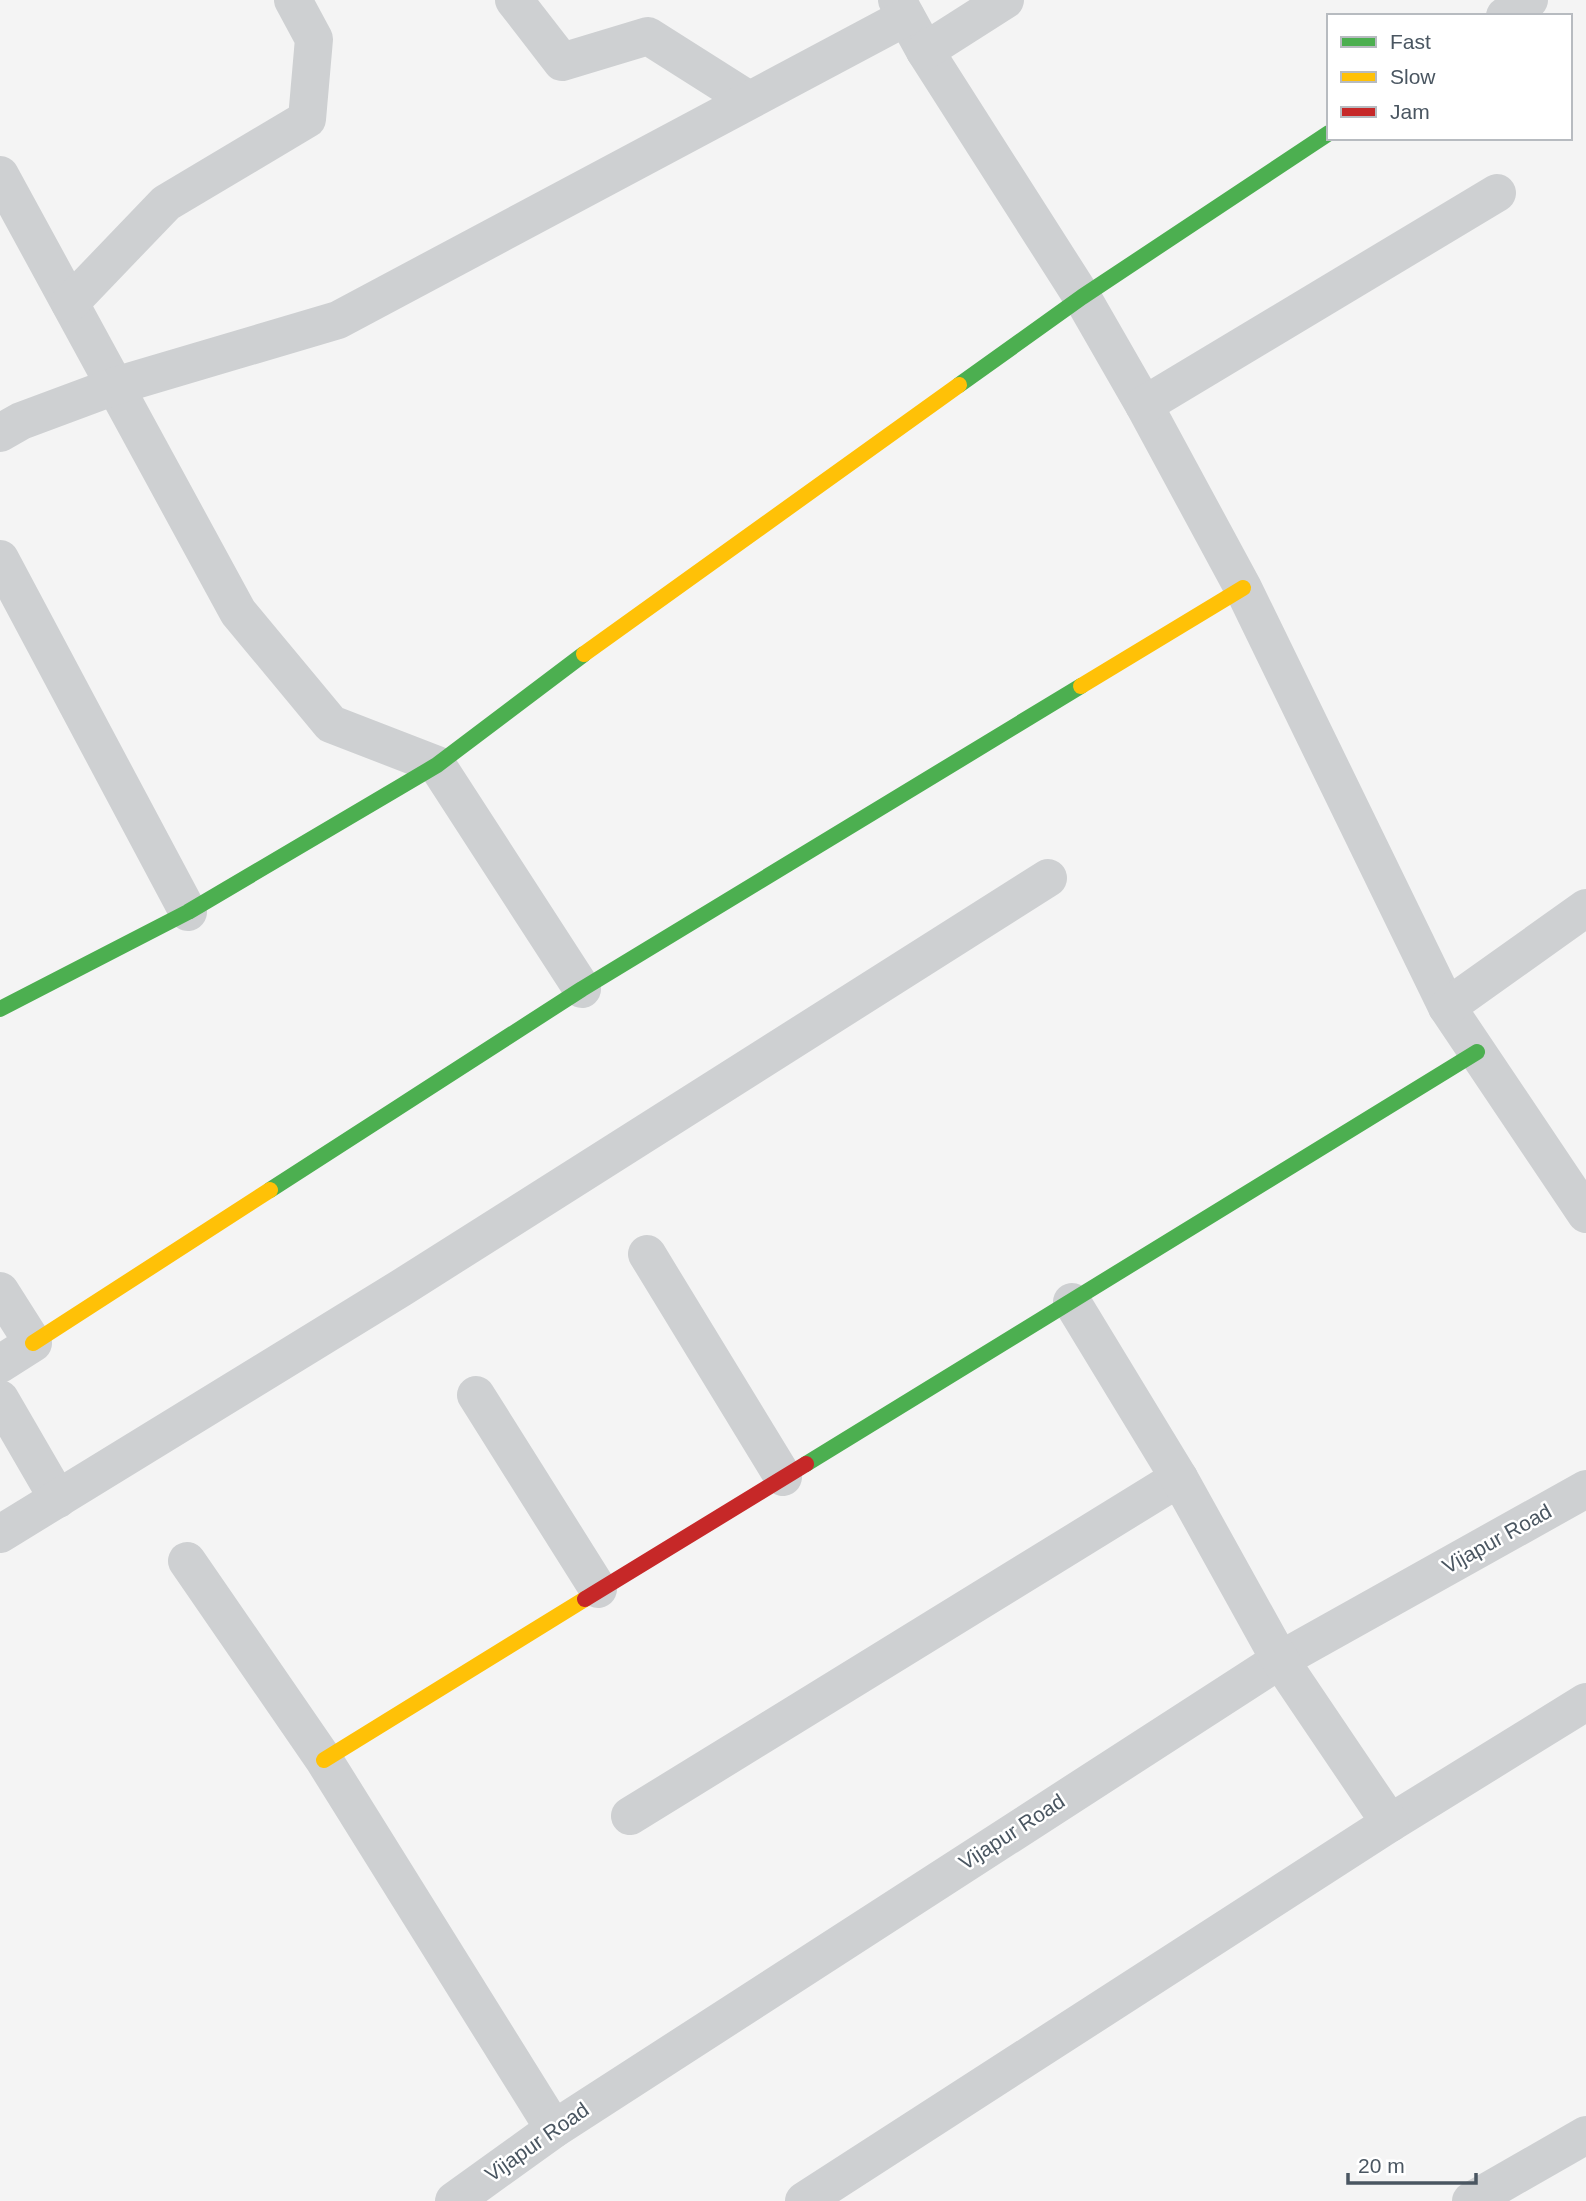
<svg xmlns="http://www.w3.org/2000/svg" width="1586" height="2201" viewBox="0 0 1586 2201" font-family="Helvetica,sans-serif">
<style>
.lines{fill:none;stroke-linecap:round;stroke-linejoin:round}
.street{stroke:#ced0d2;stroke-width:38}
.fast{stroke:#4caf50;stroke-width:16}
.slow{stroke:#ffc107;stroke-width:16}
.jam{stroke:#c62828;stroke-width:16}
.labels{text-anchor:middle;stroke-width:5;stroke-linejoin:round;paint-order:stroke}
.street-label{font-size:21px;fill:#4a5661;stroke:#fff}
</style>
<rect width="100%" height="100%" fill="#f4f4f4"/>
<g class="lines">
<g class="street">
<polyline points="514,0 562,62 648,36 749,100"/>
<polyline points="897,0 925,51 1082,297 1144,405 1243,588 1447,1007 1586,1214"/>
<polyline points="1505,16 1529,0"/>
<polyline points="925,51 1005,0"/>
<polyline points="0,175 238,612 331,724 437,765 582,989"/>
<polyline points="70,303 166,203 307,119 314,39 293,0"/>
<polyline points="1144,405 1497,193"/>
<polyline points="0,433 21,421 115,386 338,320 906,17"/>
<polyline points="0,559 188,912"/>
<polyline points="1447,1007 1586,908"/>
<polyline points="647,1254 783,1477"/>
<polyline points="0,1291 33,1343 0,1364"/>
<polyline points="476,1395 598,1589"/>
<polyline points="0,1399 58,1499"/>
<polyline points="0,1534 401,1288 1048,878"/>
<polyline points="187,1561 324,1760 554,2129"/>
<polyline points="630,1816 1179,1478"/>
<polyline points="1390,1823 1586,1702"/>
<polyline points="454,2201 554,2129 1280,1660 1586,1489"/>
<polyline points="804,2201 1390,1823 1280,1660 1179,1478 1072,1302"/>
<polyline points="1471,2201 1586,2135"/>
</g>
<g class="fast">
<polyline points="959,385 1082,297 1329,133"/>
<polyline points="0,1009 188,912 437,765 584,654"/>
<polyline points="270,1190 582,989 1081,686"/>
<polyline points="806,1464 1477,1052"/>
</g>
<g class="slow">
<polyline points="584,654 959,385"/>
<polyline points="1081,686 1243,588"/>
<polyline points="33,1343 270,1190"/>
<polyline points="324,1760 585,1599"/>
</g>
<polyline class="jam" points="585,1599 806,1464"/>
</g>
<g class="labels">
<g class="street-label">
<text transform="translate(1497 1539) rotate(-29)" y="7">Vijapur Road</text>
<text transform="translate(1012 1832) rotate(-33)" y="7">Vijapur Road</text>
<text transform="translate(537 2142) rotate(-35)" y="7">Vijapur Road</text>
</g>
</g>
<rect x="1327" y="14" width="245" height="126" fill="#ffffff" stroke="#b7bbc0" stroke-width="2"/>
<rect x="1341" y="37" width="35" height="10" fill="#4caf50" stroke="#b7bbc0" stroke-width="2"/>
<text x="1390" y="49" font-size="21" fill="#4a5661">Fast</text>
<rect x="1341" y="72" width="35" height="10" fill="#ffc107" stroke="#b7bbc0" stroke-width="2"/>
<text x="1390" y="84" font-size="21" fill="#4a5661">Slow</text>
<rect x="1341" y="107" width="35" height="10" fill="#c62828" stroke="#b7bbc0" stroke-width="2"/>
<text x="1390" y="119" font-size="21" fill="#4a5661">Jam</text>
<path d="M1348 2173v10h128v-10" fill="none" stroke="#4a5661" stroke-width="3.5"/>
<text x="1358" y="2173" font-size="21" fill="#4a5661" stroke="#ffffff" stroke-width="5" paint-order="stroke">20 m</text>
</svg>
